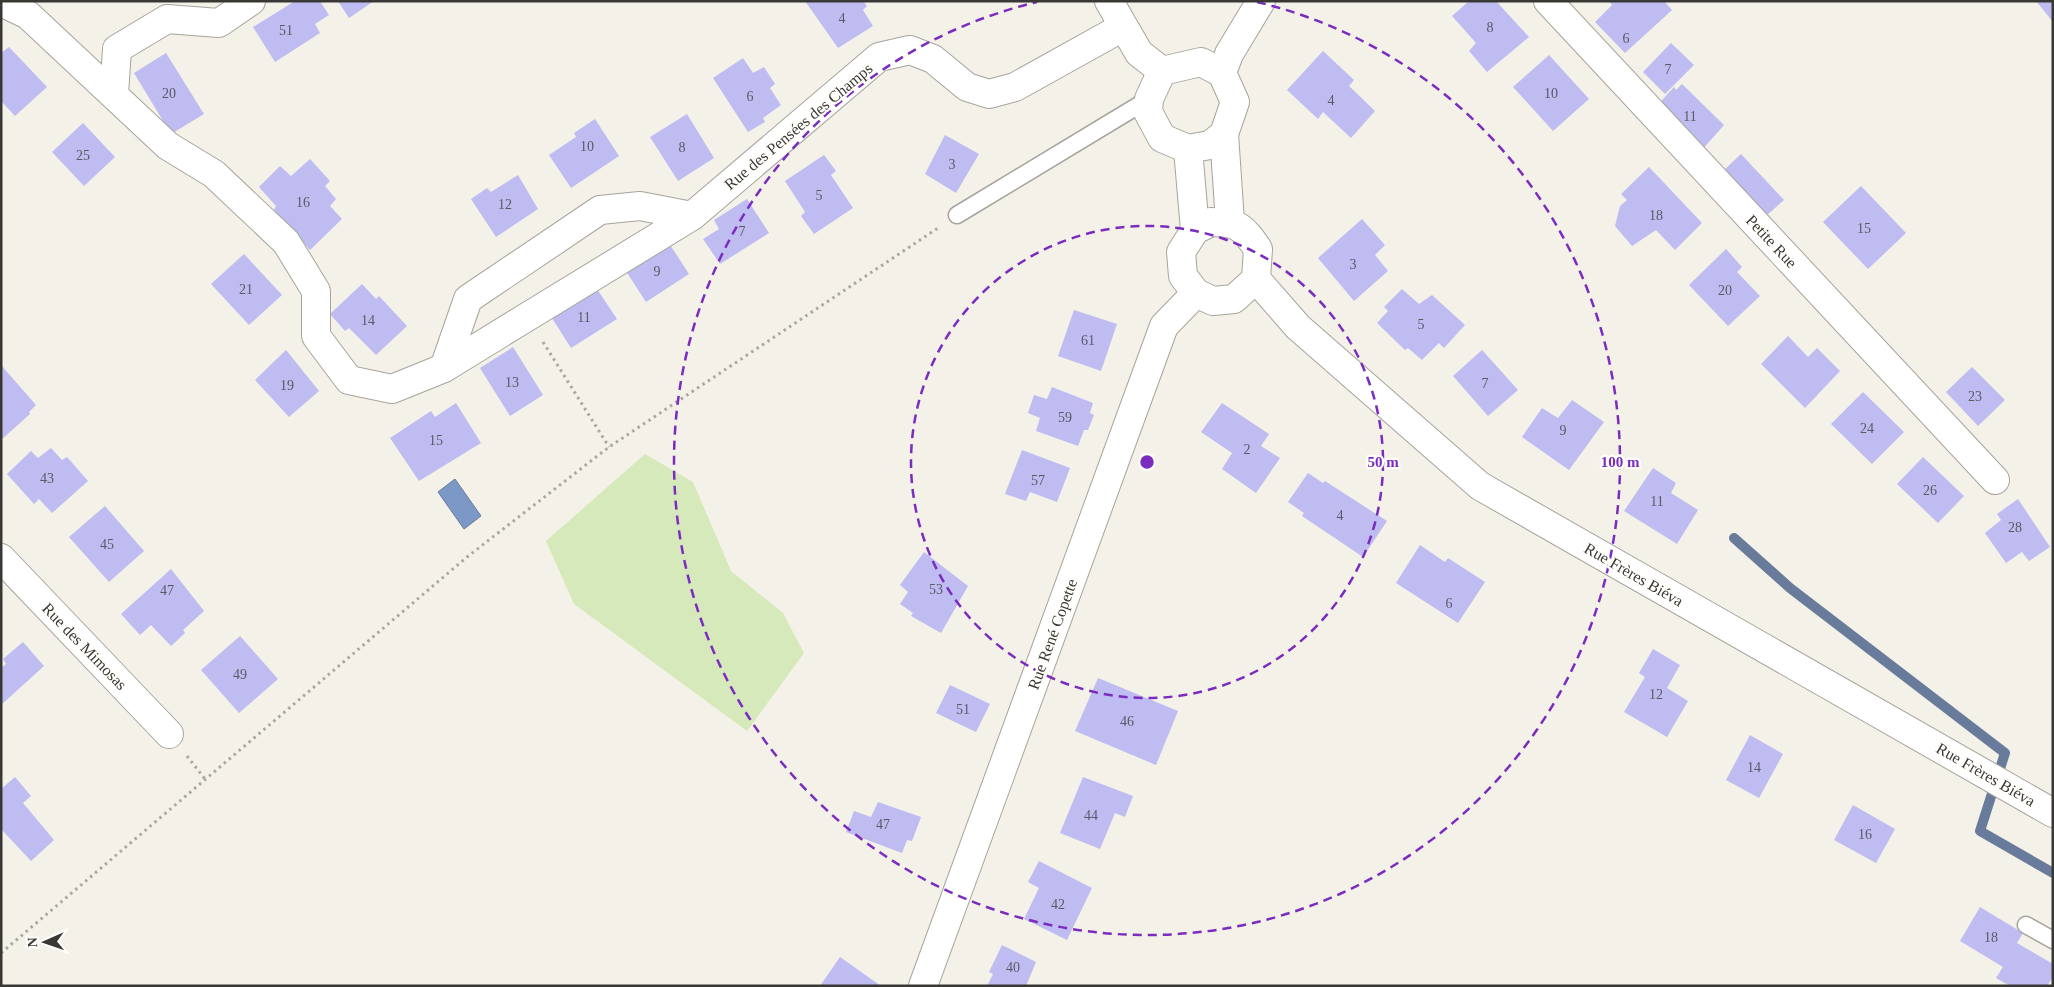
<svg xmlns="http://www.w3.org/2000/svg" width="2054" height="987" viewBox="0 0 2054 987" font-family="'Times New Roman',serif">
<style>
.green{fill:#d6e9ba}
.water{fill:#7c98c6;stroke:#687b9a}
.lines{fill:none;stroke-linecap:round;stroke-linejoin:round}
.stream{stroke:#687b9a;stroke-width:10}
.building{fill:#bfbcf2}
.lane-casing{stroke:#a6a49c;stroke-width:19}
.street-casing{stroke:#a6a49c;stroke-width:30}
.secondary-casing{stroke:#a6a49c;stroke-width:30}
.path{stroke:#a9a8a1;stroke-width:3;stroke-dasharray:2.5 4;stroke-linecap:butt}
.lane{stroke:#fff;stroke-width:16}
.street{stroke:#fff;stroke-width:28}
.secondary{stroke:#fff;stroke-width:28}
.ring{fill:none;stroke:#7b2cbf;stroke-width:2.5;stroke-dasharray:9 6}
.labels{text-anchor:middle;stroke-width:4.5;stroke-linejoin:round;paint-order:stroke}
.number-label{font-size:14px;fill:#5a5964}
.street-label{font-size:16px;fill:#393834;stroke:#fffefb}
.centre{fill:#7b2cbf;stroke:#fffefb;stroke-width:2.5}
.ring-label{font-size:15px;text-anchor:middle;font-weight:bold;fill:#7b2cbf;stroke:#fffefb;stroke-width:4.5;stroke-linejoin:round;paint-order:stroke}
</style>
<rect width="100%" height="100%" fill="#f3f1e8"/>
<polygon class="green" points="645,454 693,482 731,571 783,613 804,653 747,731 574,604 546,541"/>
<polygon class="water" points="455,479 481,516 464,529 438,492"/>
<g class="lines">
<polyline class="stream" points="1734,538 1790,588 2005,753 1980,831 2053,873"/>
</g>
<g class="building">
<polygon points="295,1 320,1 329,15 315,24 320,33 275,62 253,27"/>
<polygon points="338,1 374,1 349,18"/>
<polygon points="805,1 863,1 867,6 863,10 873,26 838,48"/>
<polygon points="1469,1 1496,1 1529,37 1487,72 1469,51 1476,43 1452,16"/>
<polygon points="1609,1 1664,1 1672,10 1625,53 1595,22 1612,5"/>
<polygon points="2036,1 2053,1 2053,22"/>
<polygon points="1671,43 1694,65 1665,94 1643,72"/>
<polygon points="9,47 47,87 15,116 1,101 1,53"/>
<polygon points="1323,51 1354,80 1349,86 1375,111 1351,138 1323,112 1318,119 1287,90"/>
<polygon points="166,53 204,114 171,134 134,73"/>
<polygon points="1549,55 1589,99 1553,131 1513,87"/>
<polygon points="743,58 753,73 764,67 775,84 770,88 781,105 763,118 765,122 748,132 713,78"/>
<polygon points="1682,84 1724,125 1701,151 1655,108 1674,87 1676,90"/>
<polygon points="687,114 714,158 678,181 650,137"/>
<polygon points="595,119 619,156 571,188 549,155 576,137 574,133"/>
<polygon points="83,123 115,157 84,186 52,152"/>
<polygon points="945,135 979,154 956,193 925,174"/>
<polygon points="1741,154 1784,200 1765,217 1722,172"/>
<polygon points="824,155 836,171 831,175 853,208 814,234 801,216 805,212 785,181"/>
<polygon points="310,159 330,181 325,186 336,199 330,206 342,219 310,250 274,210 276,206 259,187 280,166 291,176"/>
<polygon points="1649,167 1702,223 1675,250 1656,230 1632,246 1615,226 1620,206 1627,200 1621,194"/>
<polygon points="518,175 538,209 496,237 471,199 487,188 491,192"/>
<polygon points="1861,186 1906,233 1868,269 1823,222"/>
<polygon points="747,199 769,233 720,264 703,239 719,229 714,220"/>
<polygon points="1362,219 1385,245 1375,255 1388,271 1354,301 1318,258"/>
<polygon points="667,240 689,274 646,302 624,268"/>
<polygon points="1726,249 1742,267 1737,272 1760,296 1728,326 1689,285"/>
<polygon points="244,254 282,295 249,325 211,284"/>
<polygon points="362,284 376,299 379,296 407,326 376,355 349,328 345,331 330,314"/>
<polygon points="595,286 617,319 571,348 550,315"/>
<polygon points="1402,289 1419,304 1432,295 1465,325 1444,348 1439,343 1422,360 1408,348 1405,350 1377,323 1388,311 1384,307"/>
<polygon points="1074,310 1117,324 1101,371 1058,356"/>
<polygon points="1788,336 1808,357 1817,348 1840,371 1805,408 1761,364"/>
<polygon points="513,347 543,395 510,416 480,368"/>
<polygon points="286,350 319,391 289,417 255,380"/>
<polygon points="1482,350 1518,390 1488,416 1453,376"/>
<polygon points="1,365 36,405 29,412 30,414 1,440"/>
<polygon points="1972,367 2005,400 1978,426 1946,392"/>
<polygon points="1052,387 1093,403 1090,413 1094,415 1088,430 1084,430 1078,446 1036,431 1040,418 1028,413 1034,395 1047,399"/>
<polygon points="1863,392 1904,432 1872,464 1831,424"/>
<polygon points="1572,400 1604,422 1569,470 1522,437 1542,408 1558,418"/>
<polygon points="456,403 481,443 419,481 390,438 431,411 435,417"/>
<polygon points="1222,403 1269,434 1261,446 1280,458 1256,493 1222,469 1232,453 1201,432"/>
<polygon points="51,448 62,460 67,457 88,481 52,513 39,499 34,504 7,474 31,451 38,458"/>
<polygon points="1022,450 1070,468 1057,502 1030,492 1026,501 1005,494"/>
<polygon points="1923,457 1964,496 1938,523 1897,484"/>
<polygon points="1653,468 1676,483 1671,493 1698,510 1677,544 1624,511"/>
<polygon points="1308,473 1323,483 1325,481 1387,521 1363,557 1302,516 1304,513 1288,502"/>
<polygon points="2018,499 2050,547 2029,561 2022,552 2006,563 1985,533 2001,520 1997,514"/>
<polygon points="105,506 144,551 109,582 69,537"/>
<polygon points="1420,545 1445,562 1448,558 1485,582 1458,623 1396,583"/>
<polygon points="924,552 968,586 941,633 911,616 913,613 900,604 908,592 900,585"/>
<polygon points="171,569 204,611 183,630 185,633 171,646 151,625 140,635 121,614"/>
<polygon points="240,636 278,679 239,713 201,670"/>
<polygon points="23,642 44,666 1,705 1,668 6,664 3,659"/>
<polygon points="1653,649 1680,665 1667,688 1688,701 1667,737 1624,712 1645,677 1639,673"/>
<polygon points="1098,678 1178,711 1156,765 1075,731"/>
<polygon points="950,685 990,704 976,732 936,713"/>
<polygon points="1750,735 1783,754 1759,798 1726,780"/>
<polygon points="15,777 31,796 23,803 54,840 31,861 1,829 1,789"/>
<polygon points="1083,777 1133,796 1125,817 1115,813 1100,849 1060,833"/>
<polygon points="878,802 921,817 912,841 907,840 902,853 846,832 854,811 871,817"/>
<polygon points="1853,805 1895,829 1876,863 1834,840"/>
<polygon points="1039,861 1092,888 1067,940 1024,919 1039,888 1028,882"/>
<polygon points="1980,907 2023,933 2017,943 2053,964 2053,977 2047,986 2010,986 1996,978 2003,967 1960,941"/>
<polygon points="1002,945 1036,962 1026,986 987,986 993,974 989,972"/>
<polygon points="840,957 881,986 820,986"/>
</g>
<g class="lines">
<g class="lane-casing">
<g id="lane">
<polyline points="957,215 1149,99"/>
<polyline points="2026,925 2053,940"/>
</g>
</g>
<g class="street-casing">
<g id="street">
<polyline points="1548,1 1995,480"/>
<polyline points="1,2 28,15 168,146 214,174 286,242 316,291 316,336 349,380 392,389 444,368 527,317 692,216 879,57 910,50 933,59 967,87 989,94 1015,87 1123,27"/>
<polyline points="114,94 117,49 167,19 219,23 251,1"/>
<polyline points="444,368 468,299 600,210 640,206 692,216"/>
<polyline points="1,558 169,734"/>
</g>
</g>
<g class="secondary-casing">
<g id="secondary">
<polyline points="1109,1 1139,53 1162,71"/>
<polygon points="1201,62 1222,73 1235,102 1224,134 1210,145 1188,149 1162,138 1148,112 1149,99 1162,71"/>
<polyline points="1222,73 1229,54 1261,1"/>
<polyline points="1224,134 1230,222"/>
<polyline points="1188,149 1195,230"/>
<path d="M1211 222C1238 222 1243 227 1258 249L1256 279 1234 299 1213 301 1196 293 1183 276 1181 252 1195 230Z"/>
<polyline points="1256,279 1298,327 1480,486 2053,813"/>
<polyline points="923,986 1164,326 1196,293"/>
</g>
</g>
<g class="path">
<polyline points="543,342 609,447"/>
<polyline points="187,756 205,779"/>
<polyline points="1,953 467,557 609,447 938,228"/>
</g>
<use href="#lane" class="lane"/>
<use href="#street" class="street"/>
<use href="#secondary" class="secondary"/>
</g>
<g class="ring">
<circle cx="1147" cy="462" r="236"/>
<path d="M1257 2A473 473 0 1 1 1037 2"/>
</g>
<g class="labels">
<g class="number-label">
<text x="842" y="23">4</text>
<text x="1490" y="32">8</text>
<text x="286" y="35">51</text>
<text x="1626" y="43">6</text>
<text x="1668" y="74">7</text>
<text x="169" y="98">20</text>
<text x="1551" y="98">10</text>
<text x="750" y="101">6</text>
<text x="1331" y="105">4</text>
<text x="1690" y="121">11</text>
<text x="587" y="151">10</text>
<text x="682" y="152">8</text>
<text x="83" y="160">25</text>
<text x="952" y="169">3</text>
<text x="819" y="200">5</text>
<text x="303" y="207">16</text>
<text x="505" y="209">12</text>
<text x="1656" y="220">18</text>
<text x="1864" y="233">15</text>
<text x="742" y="236">7</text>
<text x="1353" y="269">3</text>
<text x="657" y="276">9</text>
<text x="246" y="294">21</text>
<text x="1725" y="295">20</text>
<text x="584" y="322">11</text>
<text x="368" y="325">14</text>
<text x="1421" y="329">5</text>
<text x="1088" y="345">61</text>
<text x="512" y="387">13</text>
<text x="1485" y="388">7</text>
<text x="287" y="390">19</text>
<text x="1975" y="401">23</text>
<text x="1065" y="422">59</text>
<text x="1867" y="433">24</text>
<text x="1563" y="435">9</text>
<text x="436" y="445">15</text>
<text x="1247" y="454">2</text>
<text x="47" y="483">43</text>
<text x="1038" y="485">57</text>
<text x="1930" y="495">26</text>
<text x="1657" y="506">11</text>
<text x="1340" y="520">4</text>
<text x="2015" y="532">28</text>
<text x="107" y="549">45</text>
<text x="936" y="594">53</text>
<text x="167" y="595">47</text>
<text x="1449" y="608">6</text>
<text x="240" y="679">49</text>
<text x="1656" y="699">12</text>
<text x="963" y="714">51</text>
<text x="1127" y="726">46</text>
<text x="1754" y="772">14</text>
<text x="1091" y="820">44</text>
<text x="883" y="829">47</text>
<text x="1865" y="839">16</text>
<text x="1058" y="909">42</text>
<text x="1991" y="942">18</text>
<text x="1013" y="972">40</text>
</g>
<g class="street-label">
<text transform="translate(798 126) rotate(-40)" y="6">Rue des Pensées des Champs</text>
<text transform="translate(1772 241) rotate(47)" y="6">Petite Rue</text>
<text transform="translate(1634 574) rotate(30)" y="6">Rue Frères Biéva</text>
<text transform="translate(1052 634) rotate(-70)" y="6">Rue René Copette</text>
<text transform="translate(85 646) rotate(46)" y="6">Rue des Mimosas</text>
<text transform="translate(1986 774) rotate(30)" y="6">Rue Frères Biéva</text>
</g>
</g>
<circle cx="1147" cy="462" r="8" class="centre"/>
<g class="ring-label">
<text x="1383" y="467">50 m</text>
<text x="1620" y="467">100 m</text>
</g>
<rect width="2054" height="987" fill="none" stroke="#393834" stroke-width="5"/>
<g transform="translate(45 942) rotate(268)" stroke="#fffefb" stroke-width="4" paint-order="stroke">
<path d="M0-4L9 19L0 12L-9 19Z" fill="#393834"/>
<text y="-8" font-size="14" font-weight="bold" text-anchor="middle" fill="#393834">N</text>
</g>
</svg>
